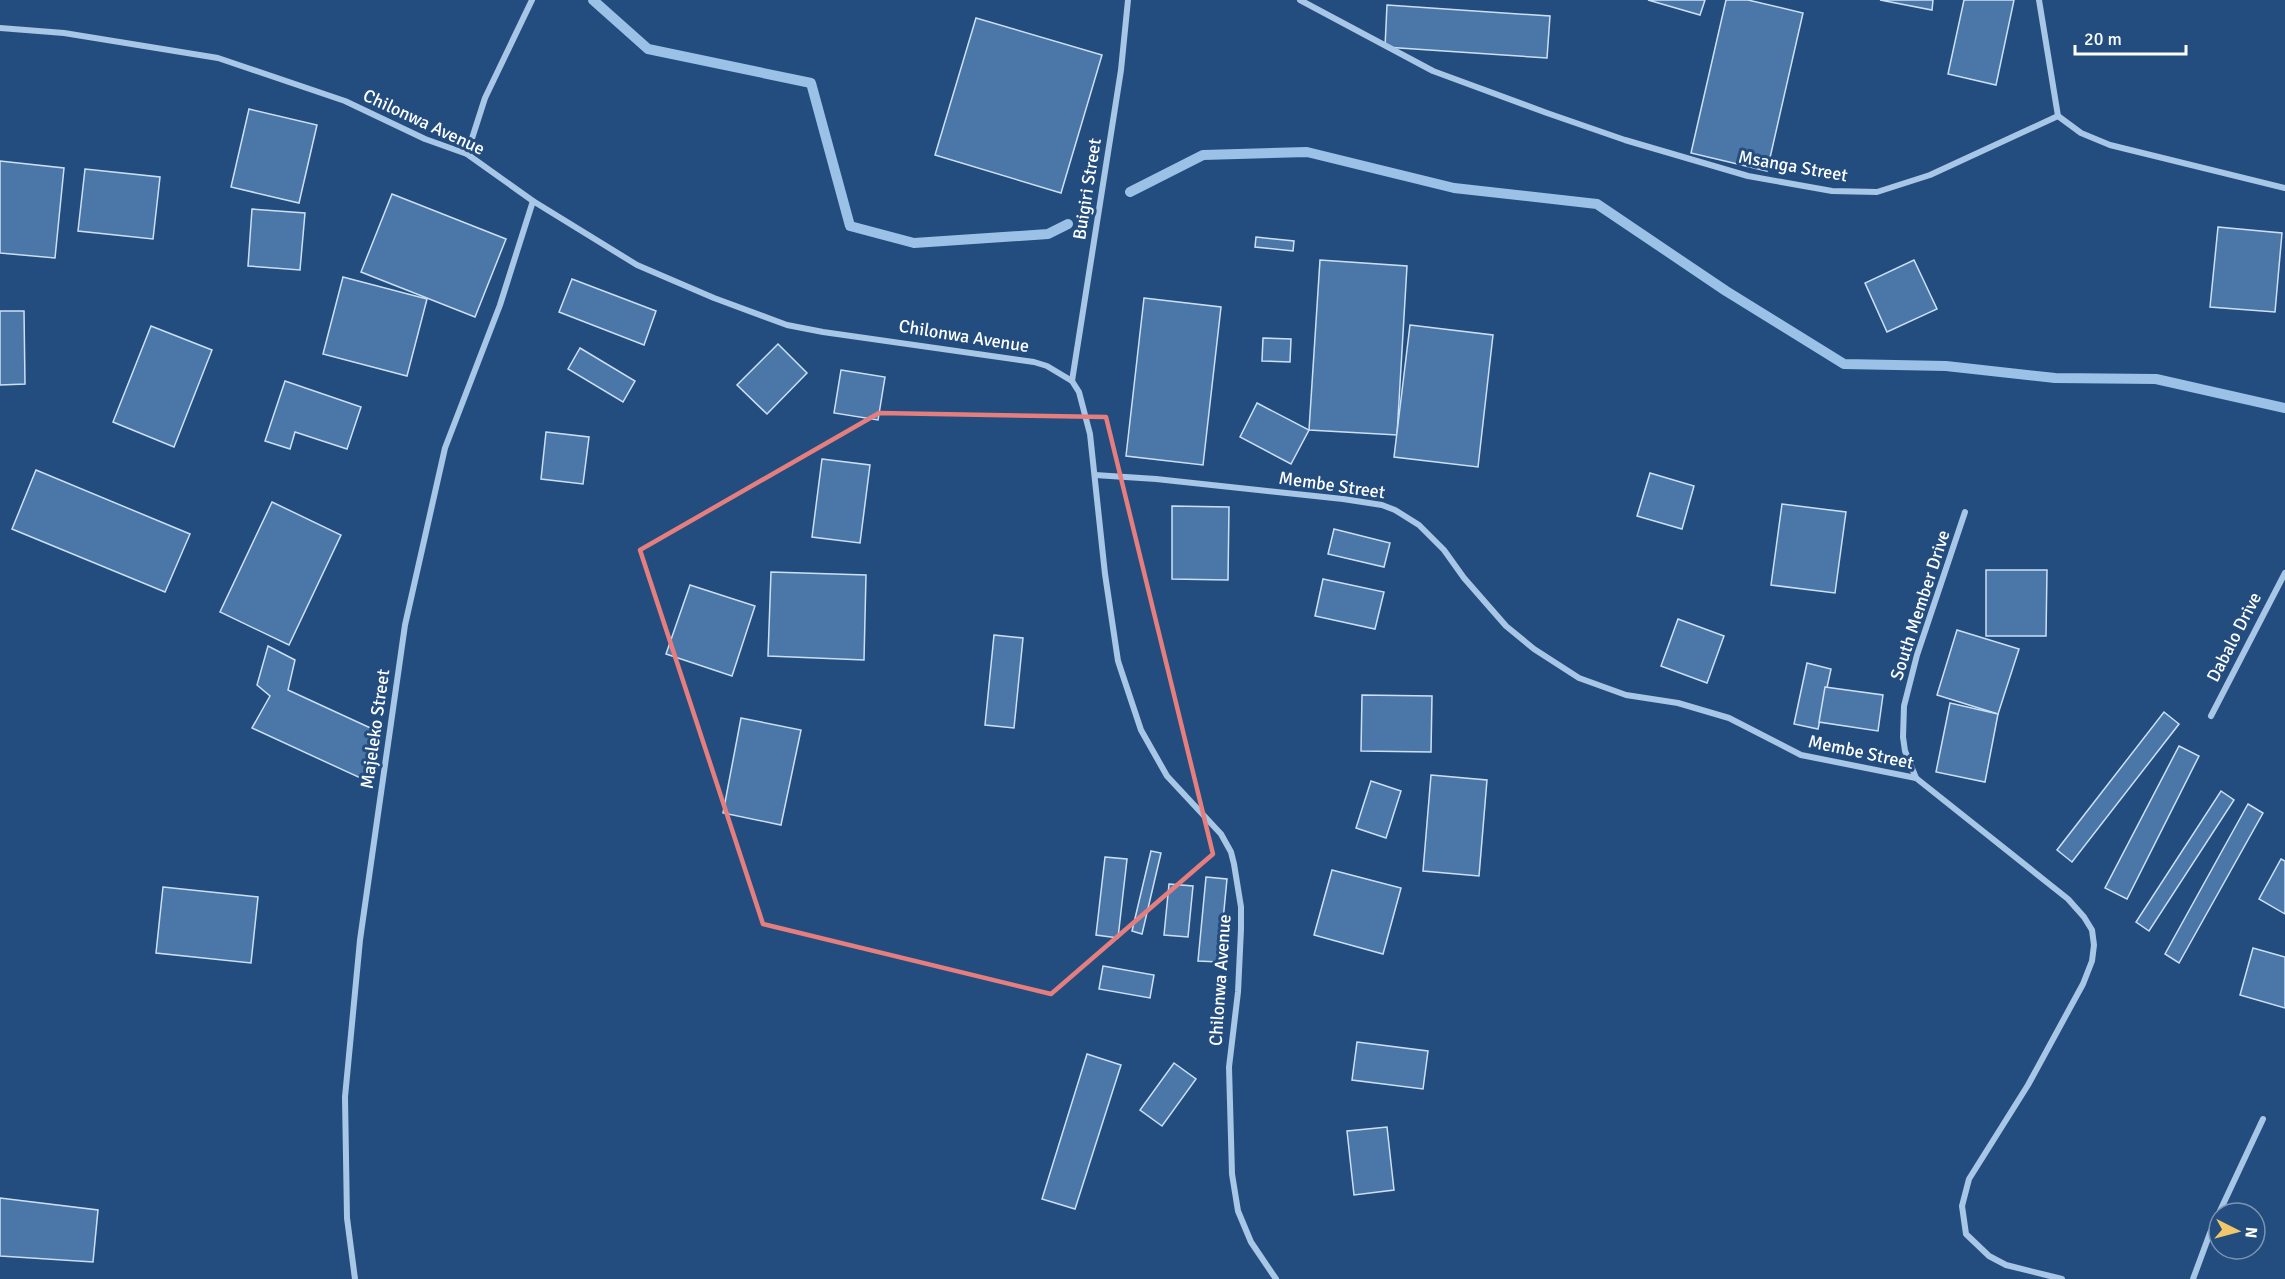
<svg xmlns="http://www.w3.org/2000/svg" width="2285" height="1279" viewBox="0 0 2285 1279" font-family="Signika,sans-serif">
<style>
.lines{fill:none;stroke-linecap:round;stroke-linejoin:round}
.stream{stroke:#9cc1e7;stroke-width:10}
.building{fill:#4b77a8;stroke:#cce0f5;stroke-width:1.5}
.street{stroke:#a8c6e6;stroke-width:6}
.marked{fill:none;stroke:#e67e7e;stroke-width:4.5;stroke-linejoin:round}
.labels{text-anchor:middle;stroke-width:6;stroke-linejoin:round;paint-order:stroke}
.street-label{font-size:18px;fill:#fff;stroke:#234d7f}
</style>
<rect width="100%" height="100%" fill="#234d7f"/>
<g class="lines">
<g class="stream">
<polyline points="593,0 648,49 811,83 850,226 914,243 1048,234 1068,224"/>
<polyline points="1130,192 1203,155 1307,152 1454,188 1597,204 1726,291 1844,364 1946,366 2055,378 2156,379 2285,408"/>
</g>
</g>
<g class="building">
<polygon points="1648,0 1705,0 1700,15"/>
<polygon points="1726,0 1748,0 1803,13 1767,171 1691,153"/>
<polygon points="1880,0 1933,0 1932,10"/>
<polygon points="1964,0 2014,0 1996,85 1948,74"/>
<polygon points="1387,5 1550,16 1547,58 1385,47"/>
<polygon points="976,18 1102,55 1061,193 935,155"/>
<polygon points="249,109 317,125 299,203 231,187"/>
<polygon points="0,161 64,168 55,258 0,253"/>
<polygon points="85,169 160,177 153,239 78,231"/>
<polygon points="392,194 506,239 475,317 361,272"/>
<polygon points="252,209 305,213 300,270 248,266"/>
<polygon points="2218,227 2282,233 2275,312 2210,307"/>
<polygon points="1256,237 1294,241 1293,251 1255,247"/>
<polygon points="1320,260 1407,266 1397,435 1309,430"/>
<polygon points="1914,260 1937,309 1887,332 1865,283"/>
<polygon points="343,277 427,299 407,376 323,354"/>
<polygon points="572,279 656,311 644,345 559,312"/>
<polygon points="1144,298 1221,307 1203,465 1126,456"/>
<polygon points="0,311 24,311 25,384 0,385"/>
<polygon points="1410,325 1493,335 1478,467 1394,457"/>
<polygon points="151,326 212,350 174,447 113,422"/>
<polygon points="1263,338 1291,339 1290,362 1262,361"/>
<polygon points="778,344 807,373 767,414 737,385"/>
<polygon points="580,348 635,381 623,402 568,369"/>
<polygon points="841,370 885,377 878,420 834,413"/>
<polygon points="285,381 361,407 347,449 295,432 290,449 265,441"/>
<polygon points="1257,403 1309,430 1291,464 1240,437"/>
<polygon points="546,432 589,437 583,484 541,479"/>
<polygon points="822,459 870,465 860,543 812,537"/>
<polygon points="36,470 190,534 165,592 12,529"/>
<polygon points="1650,473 1694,486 1682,529 1637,516"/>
<polygon points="272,502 341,535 289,645 220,612"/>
<polygon points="1782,504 1846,512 1835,593 1771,585"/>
<polygon points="1172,506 1229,507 1228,580 1172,579"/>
<polygon points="1334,529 1390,543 1384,567 1328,554"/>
<polygon points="1986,570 2047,570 2046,636 1986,636"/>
<polygon points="771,572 866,575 864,660 768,656"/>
<polygon points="1323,579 1384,592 1375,629 1315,616"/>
<polygon points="690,585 755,606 732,676 666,654"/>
<polygon points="1678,619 1724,636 1707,683 1661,666"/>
<polygon points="1957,630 2019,649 1998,714 1937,695"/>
<polygon points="994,635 1023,638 1014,728 985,725"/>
<polygon points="268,646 295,660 288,690 377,731 367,781 252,728 270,696 257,685"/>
<polygon points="1807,663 1831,669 1818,729 1794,724"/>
<polygon points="1825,687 1883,695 1878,731 1819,722"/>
<polygon points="1362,695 1432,696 1431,752 1361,751"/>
<polygon points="1950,703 1998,714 1985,782 1936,772"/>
<polygon points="2164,712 2179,724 2072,862 2057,850"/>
<polygon points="741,718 801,730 781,825 723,813"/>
<polygon points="2179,746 2199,756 2127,899 2105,888"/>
<polygon points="1431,775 1487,780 1479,876 1423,871"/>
<polygon points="1371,781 1401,791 1386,838 1356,828"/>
<polygon points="2221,791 2234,800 2149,931 2136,922"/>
<polygon points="2248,804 2263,813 2179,963 2165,954"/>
<polygon points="1151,851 1161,853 1142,934 1132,931"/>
<polygon points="1105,857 1127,859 1118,938 1096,935"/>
<polygon points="2281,859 2285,861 2285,914 2259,899"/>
<polygon points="1332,870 1401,888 1383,954 1314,935"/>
<polygon points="1206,877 1227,879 1219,962 1198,961"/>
<polygon points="1169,884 1193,886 1188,937 1164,935"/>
<polygon points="163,887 258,897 251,963 156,953"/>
<polygon points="2253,948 2285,957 2285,1008 2240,995"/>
<polygon points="1103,966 1154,975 1150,998 1099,989"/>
<polygon points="1357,1042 1428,1051 1423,1089 1352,1080"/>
<polygon points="1087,1054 1121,1065 1075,1209 1042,1199"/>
<polygon points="1174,1063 1196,1079 1162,1126 1140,1110"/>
<polygon points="1387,1127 1394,1190 1354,1195 1347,1131"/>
<polygon points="0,1198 98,1210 93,1262 0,1256"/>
</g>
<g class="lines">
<g class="street">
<polyline points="1300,0 1433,71 1547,113 1625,140 1748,176 1832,191 1877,192 1930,175 2058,116"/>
<polyline points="2039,0 2058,116"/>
<polyline points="0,28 64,33 218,58 345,101 425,139 467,154 533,201 637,265 714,298 787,325 823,332 1034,362 1047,366 1072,381 1079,392 1090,434 1105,574 1118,661 1141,730 1167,776 1221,834 1231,852 1234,864 1241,907 1241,929 1238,992 1229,1067 1232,1174 1238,1211 1251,1242 1276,1279"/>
<polyline points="2058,116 2081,133 2110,145 2285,188"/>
<polyline points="467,154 485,98 532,0"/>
<polyline points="1072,381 1121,70 1128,0"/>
<polyline points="1095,475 1156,479 1343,499 1382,505 1395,510 1419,525 1444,550 1464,578 1506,626 1534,649 1579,678 1626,695 1678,703 1729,718 1801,755 1916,778 2068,899 2084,917 2092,930 2094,945 2092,961 2083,984 2028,1085 1969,1179 1962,1206 1966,1234 1989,1256 2006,1265 2062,1279"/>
<polyline points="2211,716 2285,573"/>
<polyline points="1916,778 1905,751 1903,737 1904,706 1917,655 1965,512"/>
<polyline points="2219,1213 2263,1119"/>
<polyline points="355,1279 347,1218 345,1097 360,940 405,625 445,448 500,305 533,201"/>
<polyline points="2193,1279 2210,1233 2219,1214"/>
</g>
</g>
<path class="marked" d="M879 413 1106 417 1213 854 1051 994 763 924 640 550Z"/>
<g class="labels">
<g class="street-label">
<text transform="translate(424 122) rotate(25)" y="6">Chilonwa Avenue</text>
<text transform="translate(1793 166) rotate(10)" y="6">Msanga Street</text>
<text transform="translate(1087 189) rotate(-81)" y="6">Buigiri Street</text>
<text transform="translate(964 336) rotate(9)" y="6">Chilonwa Avenue</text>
<text transform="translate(1332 485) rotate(8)" y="6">Membe Street</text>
<text transform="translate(1920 605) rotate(-72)" y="6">South Member Drive</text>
<text transform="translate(2234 637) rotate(-63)" y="6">Dabalo Drive</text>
<text transform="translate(375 729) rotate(-82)" y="6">Majeleko Street</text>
<text transform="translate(1861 752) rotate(12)" y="6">Membe Street</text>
<text transform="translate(1220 980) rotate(-86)" y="6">Chilonwa Avenue</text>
</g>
</g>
<g transform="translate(2237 1231) rotate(96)"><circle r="28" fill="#234d7f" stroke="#7b94b2" stroke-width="1.5"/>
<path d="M0-4.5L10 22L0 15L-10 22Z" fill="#f2c76b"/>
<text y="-9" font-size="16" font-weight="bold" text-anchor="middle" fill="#ffffff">N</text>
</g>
<path d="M2075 45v9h111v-9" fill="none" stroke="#ffffff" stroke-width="3"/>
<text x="2084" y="45" font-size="18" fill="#ffffff" stroke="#234d7f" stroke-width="4.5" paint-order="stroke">20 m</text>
</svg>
